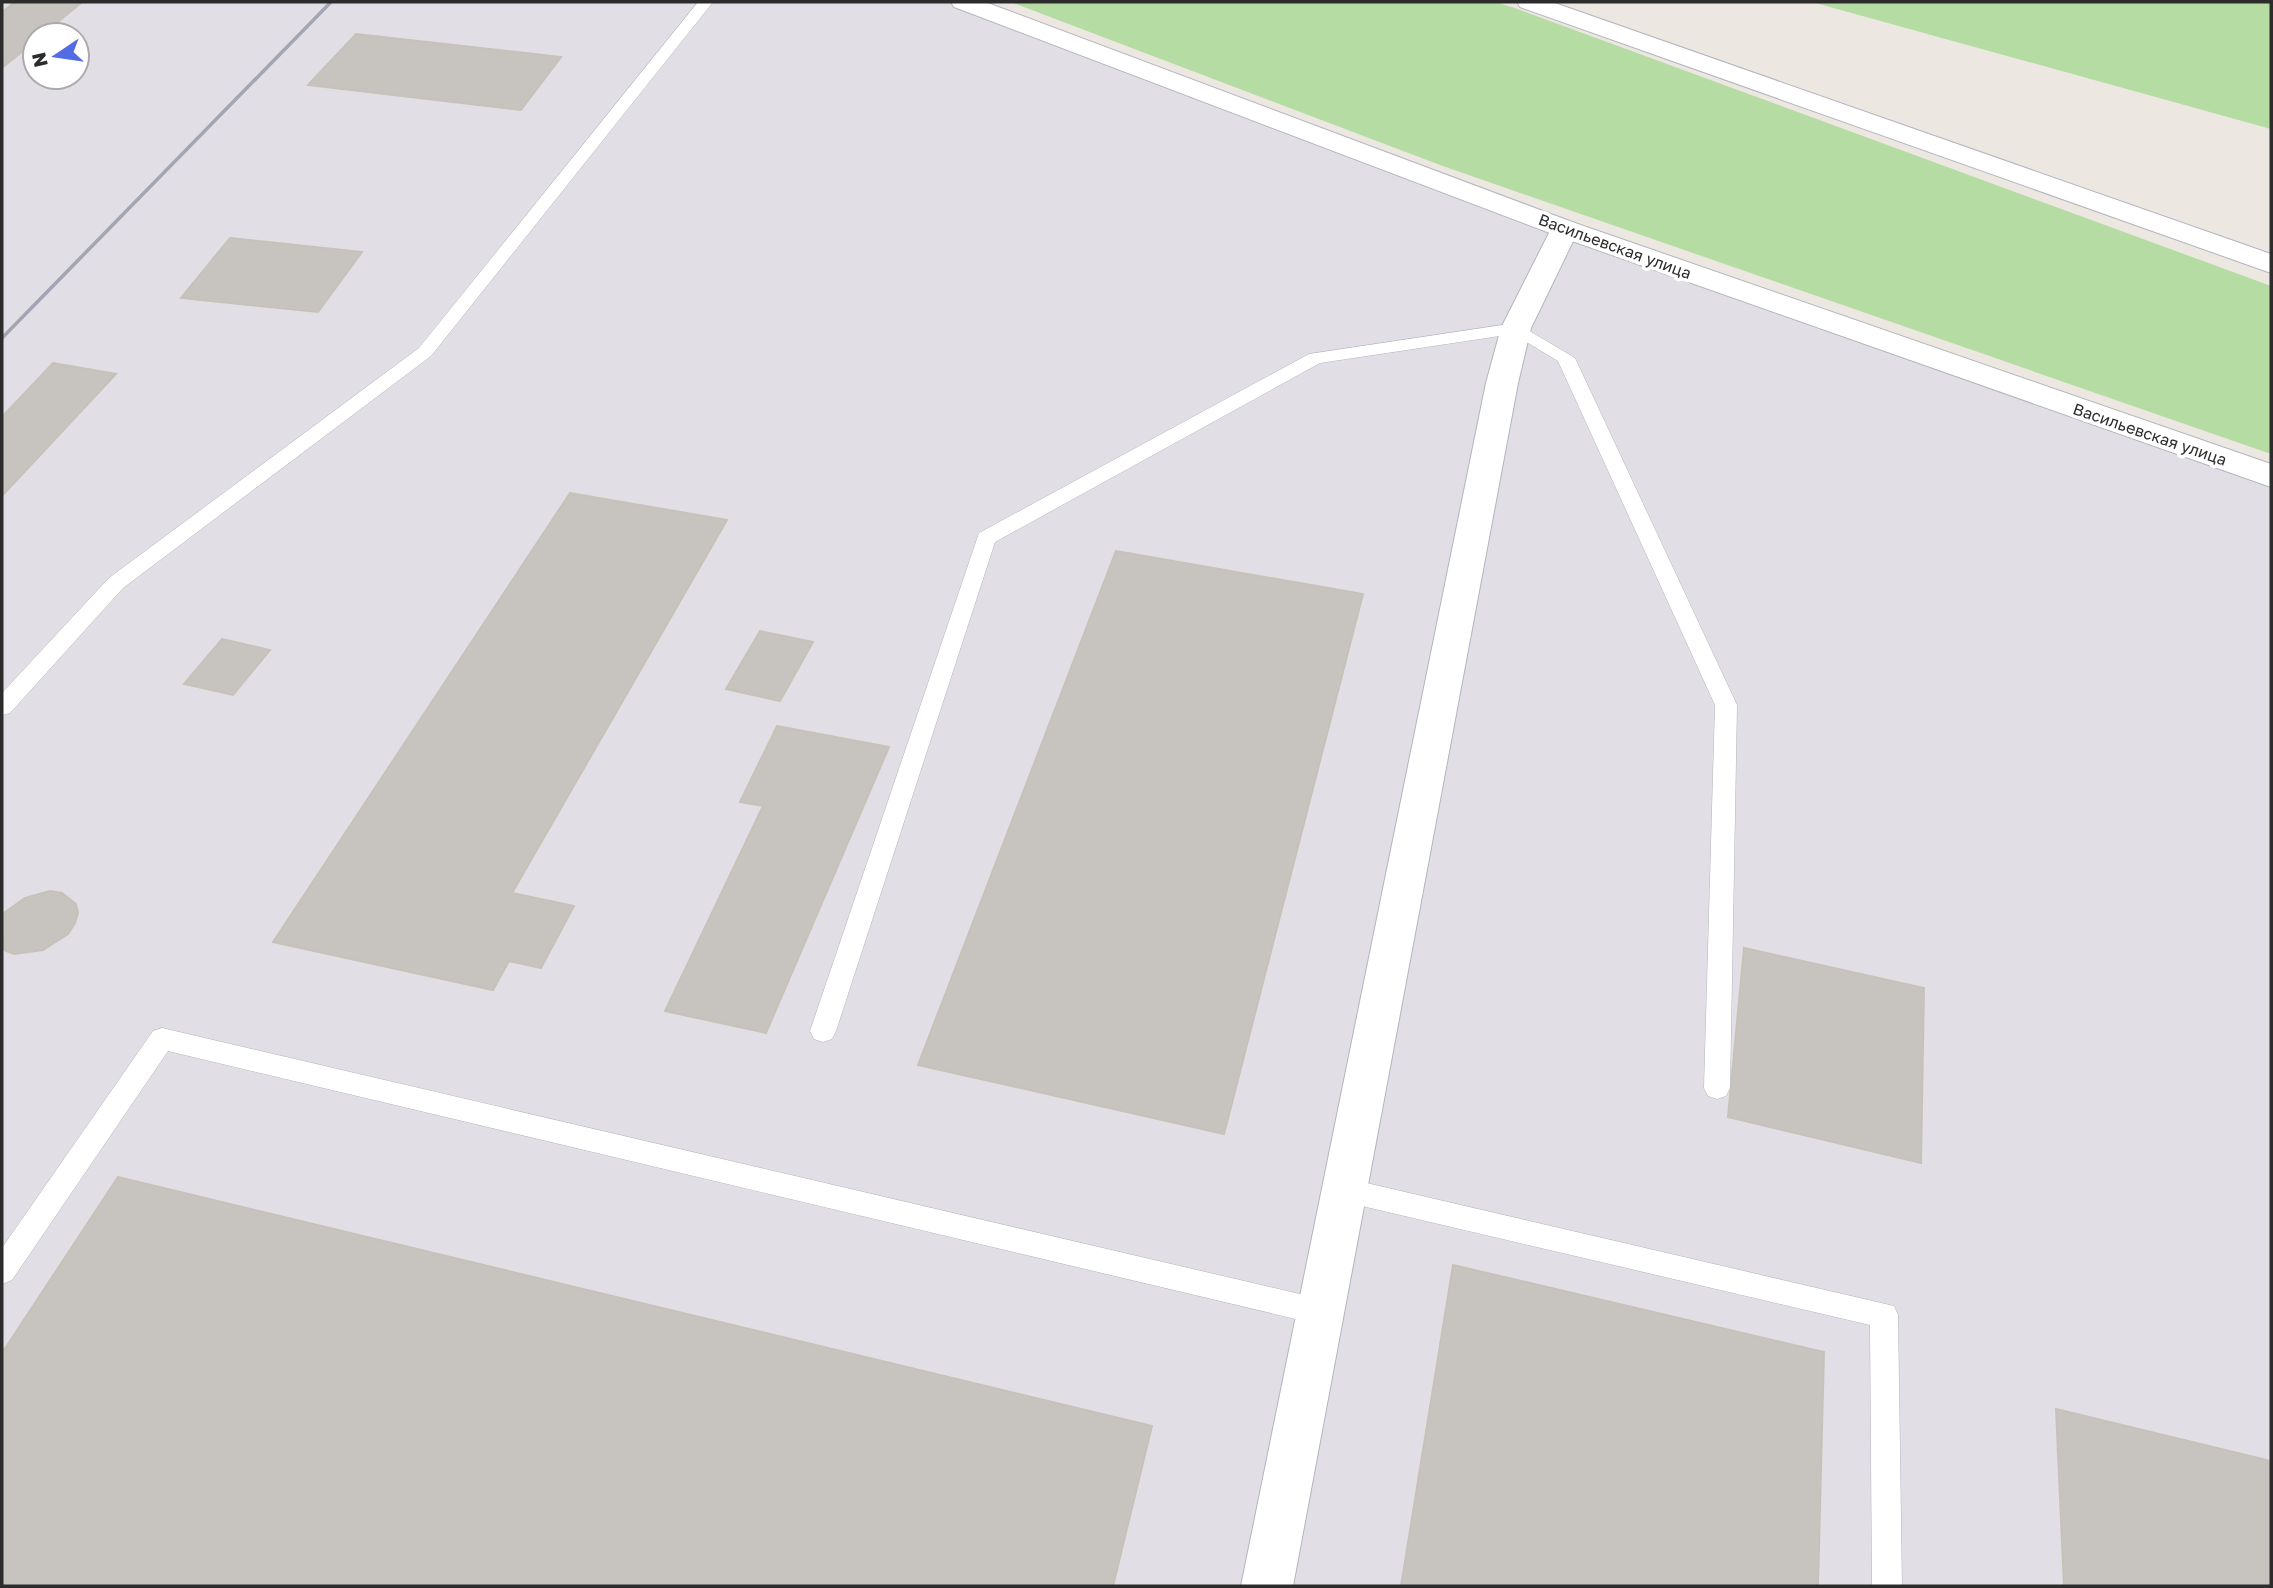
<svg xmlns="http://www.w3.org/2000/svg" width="2273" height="1588" viewBox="0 0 2273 1588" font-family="'Golos Text',sans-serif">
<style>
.industrial{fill:#e1dfe5;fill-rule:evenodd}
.green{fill:#b5dca3}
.building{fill:#c7c4bf;stroke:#c7c2b9;stroke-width:2}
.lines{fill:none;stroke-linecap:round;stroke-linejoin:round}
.lane-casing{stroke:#b3b5be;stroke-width:1}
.street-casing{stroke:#b3b5be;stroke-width:2}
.secondary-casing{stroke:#b3b5be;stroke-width:2}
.lane{fill:#fff;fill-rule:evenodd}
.street{fill:#fff;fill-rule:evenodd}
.secondary{fill:#fff;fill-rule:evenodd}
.rail{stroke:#a3a5b3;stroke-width:3.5}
.labels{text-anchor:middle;stroke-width:7;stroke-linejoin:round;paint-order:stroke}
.far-street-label{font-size:16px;fill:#2c2c2c;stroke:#fff}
</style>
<rect width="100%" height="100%" fill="#ece7e0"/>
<path class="industrial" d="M2 2H963L1565 229 2271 487V1586H2ZM35 35H77V77H35Z"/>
<g class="green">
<polygon points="1011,2 1494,2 1512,7 2271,286 2271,454 1440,165"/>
<polygon points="1812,2 2271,2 2271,129"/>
</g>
<g class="building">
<polygon points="15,2 82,2 42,35 35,35 35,41 2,68 2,12"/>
<polygon points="356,34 561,57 521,110 308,85"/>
<polygon points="230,238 362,252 318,312 181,298"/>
<polygon points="53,363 116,374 2,496 2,417"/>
<polygon points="570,493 727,520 512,893 574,906 541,968 509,961 493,990 273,942"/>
<polygon points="1116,551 1363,594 1224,1134 918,1065"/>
<polygon points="760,631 813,642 780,701 726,689"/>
<polygon points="222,639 270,650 233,695 184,684"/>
<polygon points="777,726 889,747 766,1033 665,1011 763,806 740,802"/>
<polygon points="50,891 62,893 76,904 78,913 75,923 68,934 43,950 14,954 4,950 2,917 4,913 25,898"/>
<polygon points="1744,948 1924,988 1921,1163 1728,1117"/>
<polygon points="118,1177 1152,1426 1113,1586 2,1586 2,1353"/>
<polygon points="1453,1265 1824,1352 1818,1586 1401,1586"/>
<polygon points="2056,1409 2271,1461 2271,1586 2064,1586"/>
</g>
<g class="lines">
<g class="lane-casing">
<g id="lane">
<polygon points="698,2 713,2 431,356 123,588 10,713 2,715 2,693 109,578 419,348"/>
<polygon points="1516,323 1575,358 1737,705 1730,1088 1726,1096 1717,1099 1708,1096 1704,1088 1715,705 1558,361 1513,334 1320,363 995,542 836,1031 832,1039 823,1042 814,1039 810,1031 979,533 1309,354"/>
<polygon points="162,1028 1321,1299 1331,1303 1335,1312 1331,1321 1321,1325 168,1051 12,1280 2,1284 2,1248 153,1031"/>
<polygon points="1345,1178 1894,1306 1898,1315 1902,1586 1872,1586 1870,1325 1345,1202 1336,1199 1332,1190 1336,1181"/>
</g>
</g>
<g class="street-casing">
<g id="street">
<polygon points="1517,2 1552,2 2271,254 2271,273 1520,7"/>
<polygon points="1565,220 1575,223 1579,229 1531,328 1518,383 1293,1586 1241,1586 1486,383 1501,328 1551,229 1555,223"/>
</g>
</g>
<g class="secondary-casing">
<polygon id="secondary" points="951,2 985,2 1575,223 2271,464 2271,487 1555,235 954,7"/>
</g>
<use href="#lane" class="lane"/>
<use href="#street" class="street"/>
<use href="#secondary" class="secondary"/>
<polyline class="rail" points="2,338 331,2"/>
</g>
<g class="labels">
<g class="far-street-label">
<text transform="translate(1615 246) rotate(20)" y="6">Васильевская улица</text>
<text transform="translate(2150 434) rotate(19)" y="6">Васильевская улица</text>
</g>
</g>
<rect width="2273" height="1588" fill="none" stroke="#2c2c2c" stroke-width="7"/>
<g transform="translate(56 56) rotate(257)"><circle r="33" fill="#ffffff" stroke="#ababab" stroke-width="2"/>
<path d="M0-5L12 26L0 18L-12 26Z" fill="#536be5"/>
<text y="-10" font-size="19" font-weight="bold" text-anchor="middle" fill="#2c2c2c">N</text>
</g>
</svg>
